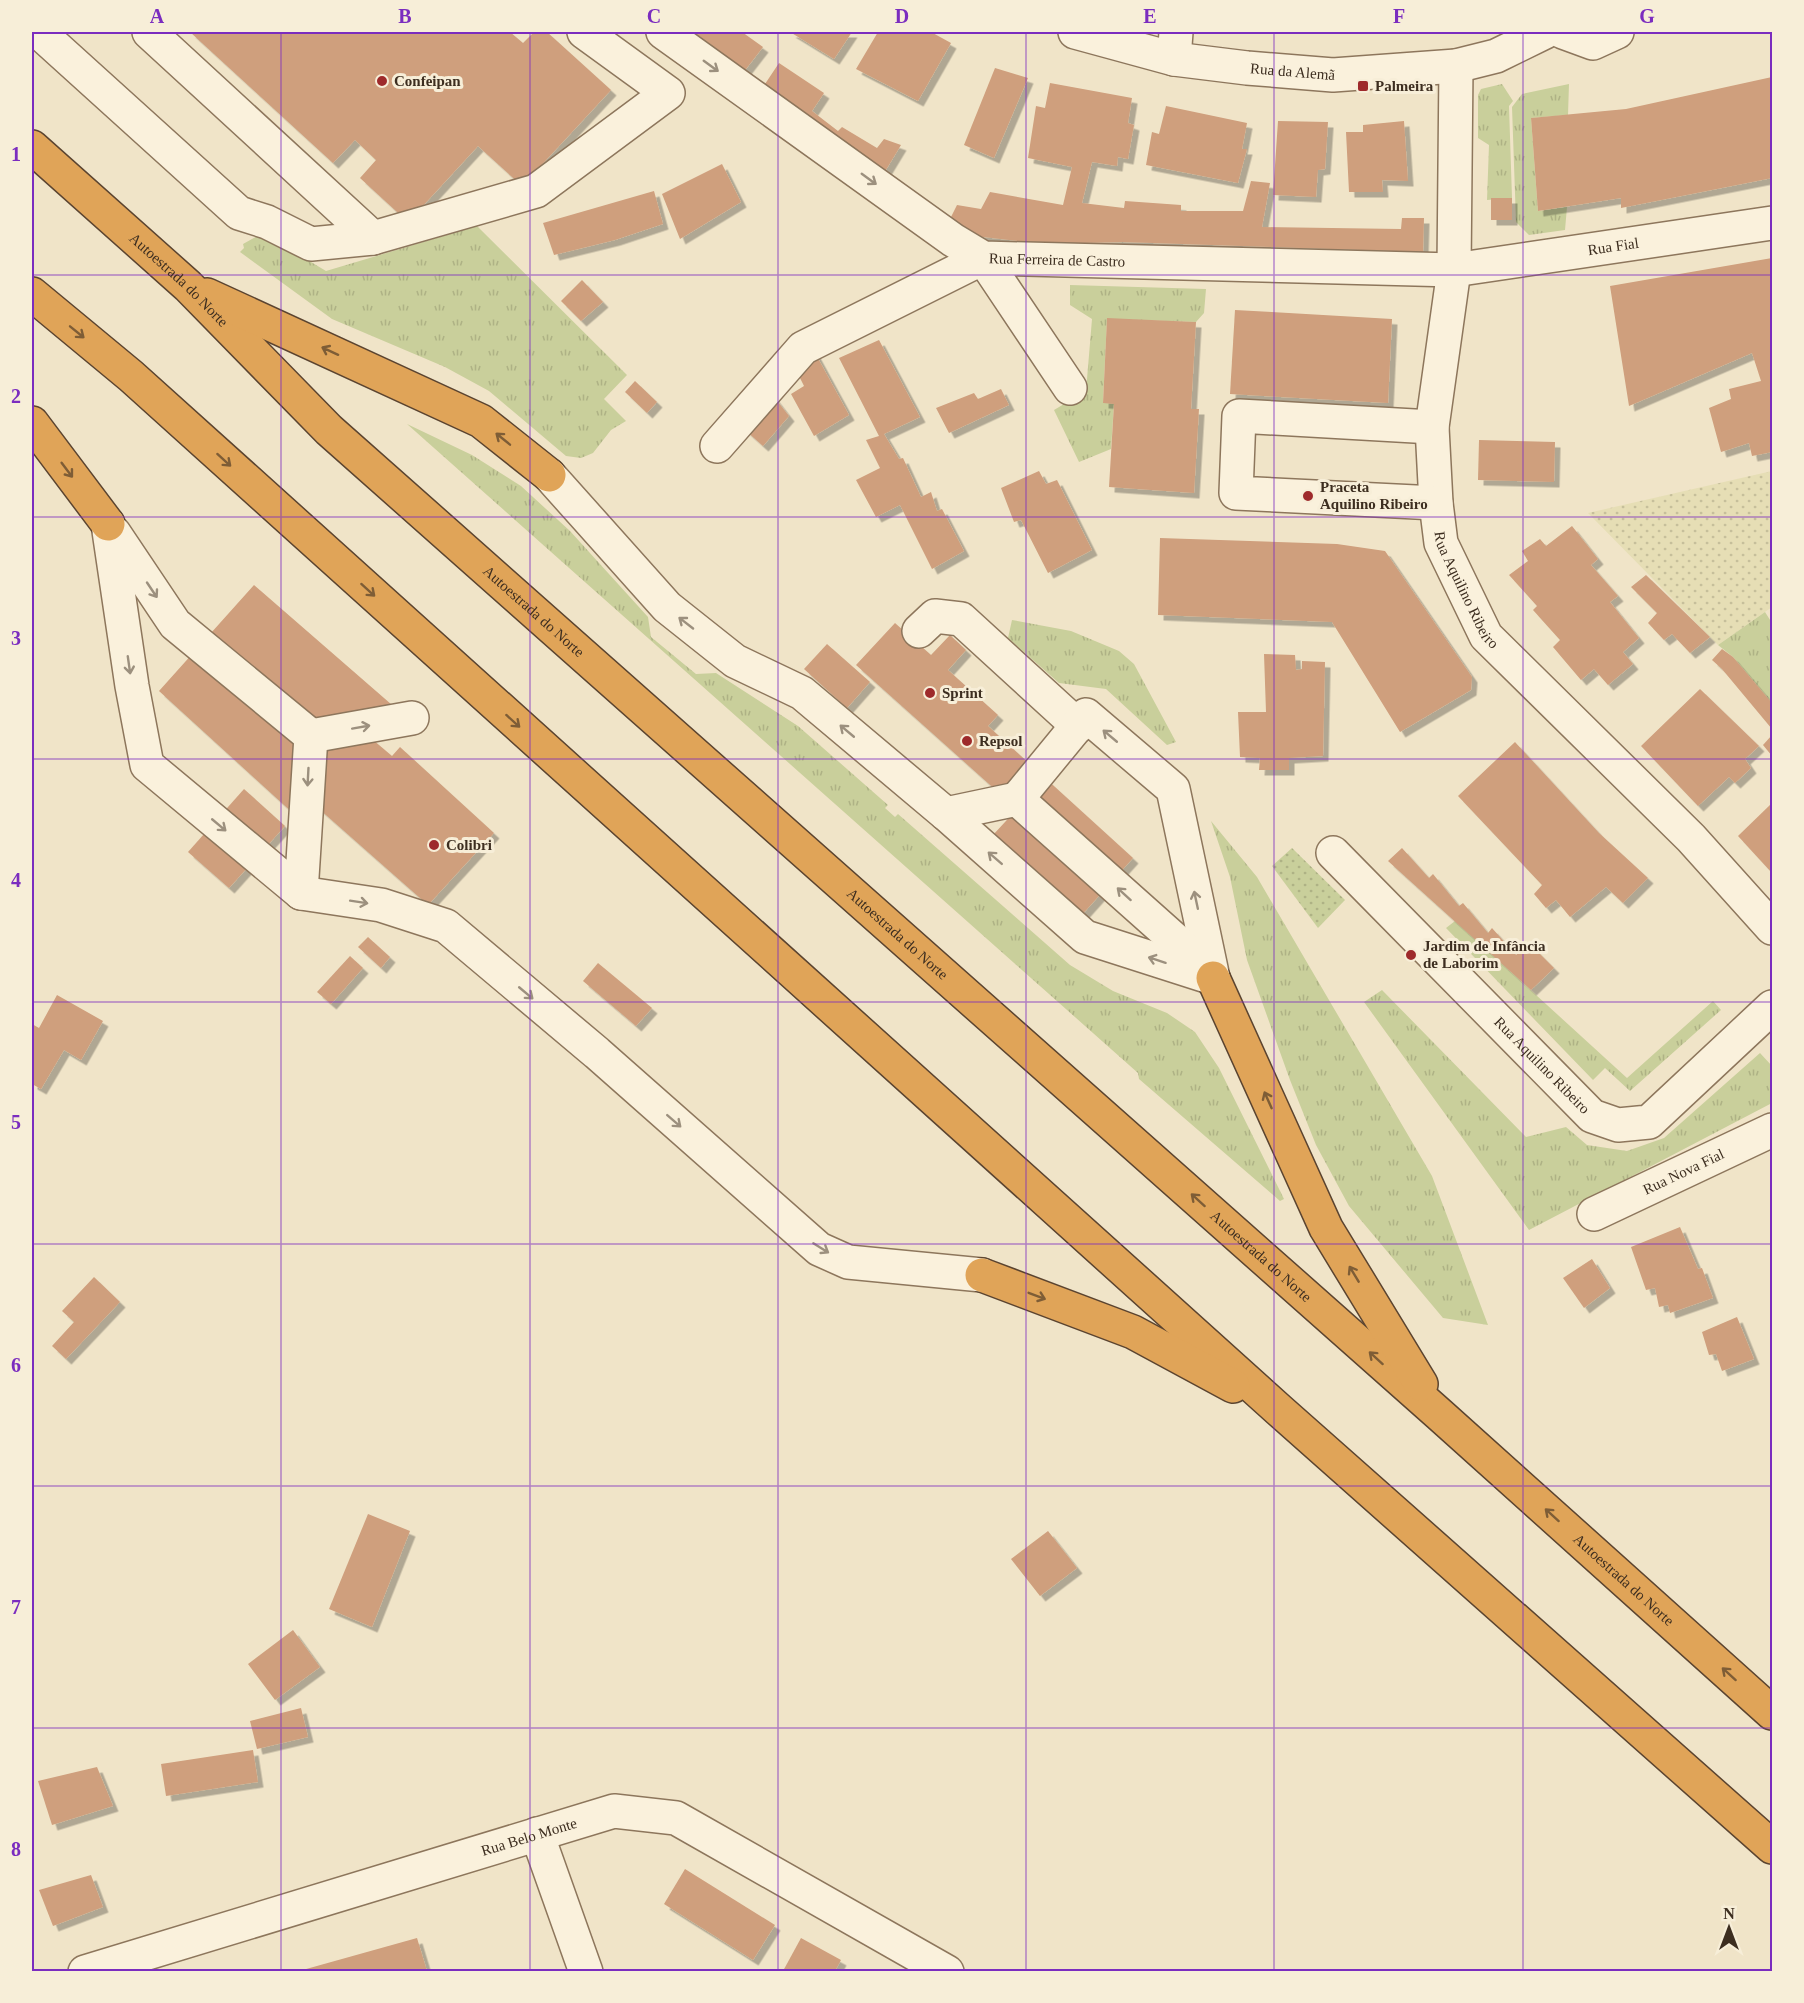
<svg xmlns="http://www.w3.org/2000/svg" width="1804" height="2003" viewBox="0 0 1804 2003" font-family="Georgia,serif">
<style>
.farmland{fill:url(#farmland-dots)}
.grass{fill:url(#grass-tufts)}
.park{fill:url(#park-dots)}
.building{fill:#cf9f7d;filter:url(#shadow)}
.lines{fill:none;stroke-linecap:round;stroke-linejoin:round}
.minor-casing{stroke:#8d765c;stroke-width:36}
.highway-casing{stroke:#5b4430;stroke-width:36}
.minor{stroke:#faf1dc;stroke-width:33}
.highway{stroke:#e0a458;stroke-width:33}
.oneway{stroke:#9c907e}
.oneway2{stroke:#7e5d36}
.grid{fill:none;stroke:#7b2cbf;stroke-width:1.5;stroke-opacity:0.55}
.poi-dot{fill:#9e2a2b;stroke:#f7eed8;stroke-width:2}
.labels{text-anchor:middle;stroke-width:6;stroke-linejoin:round;paint-order:stroke}
.street-label{font-size:15px;fill:#3d2e20;stroke:#f7eed8}
.poi-label{font-size:15px;font-weight:bold;fill:#3d2e20;stroke:#f7eed8;text-anchor:start}
.neatline{fill:none;stroke:#7b2cbf;stroke-width:2}
.grid-label{font-size:20px;text-anchor:middle;font-weight:bold;fill:#7b2cbf}
</style>
<defs>
<pattern id="farmland-dots" width="8" height="8" patternUnits="userSpaceOnUse" patternTransform="scale(1.5)"><rect width="8" height="8" fill="#e6deb5"/><path d="M2 2h.1M6 6h.1" fill="none" stroke="#c6bf9b" stroke-width="1.8" stroke-linecap="round"/></pattern>
<pattern id="grass-tufts" width="24" height="20" patternUnits="userSpaceOnUse" patternTransform="scale(1.5)"><rect width="24" height="20" fill="#c9cf9b"/><path d="M3 7l-1-3M5 7V3M7 7l1-3M15 17l-1-3M17 17v-4M19 17l1-3" fill="none" stroke="#aeb285"/></pattern>
<pattern id="park-dots" width="8" height="8" patternUnits="userSpaceOnUse" patternTransform="scale(1.5)"><rect width="8" height="8" fill="#c9cf9b"/><path d="M2 2h.1M6 6h.1" fill="none" stroke="#aeb285" stroke-width="1.8" stroke-linecap="round"/></pattern>
<filter id="shadow"><feDropShadow dx="5.5" dy="5.5" stdDeviation="0" flood-color="#0004"/></filter>
</defs>
<rect width="100%" height="100%" fill="#f0e4c8"/>
<polygon class="farmland" points="1772,471 1772,607 1718,645 1588,513"/>
<g class="grass">
<polygon points="1502,84 1513,101 1509,106 1512,198 1487,200 1489,145 1478,138 1478,95 1481,89"/>
<polygon points="1569,84 1568,115 1531,118 1538,211 1567,207 1565,230 1529,235 1516,222 1512,107 1522,94"/>
<polygon points="477,226 627,375 604,399 626,421 611,430 593,453 581,458 566,456 489,391 445,367 332,319 240,252 244,248 243,244 263,233 326,271"/>
<polygon points="1070,285 1206,289 1204,313 1196,322 1107,319 1103,402 1114,404 1111,449 1079,462 1054,410 1086,391 1092,319 1070,305"/>
<polygon points="407,424 472,455 521,486 570,531 648,617 651,637 696,674 716,673 798,726 888,805 885,808 895,817 898,814 1070,965 1113,991 1167,1013 1195,1032 1219,1068 1284,1199 1280,1201 1139,1079 1138,1073"/>
<polygon points="1765,612 1772,623 1772,703 1733,657 1718,645"/>
<polygon points="1012,620 1071,631 1119,651 1134,664 1176,742 1167,745 1106,689 1059,683 1008,638"/>
<polygon points="1211,821 1257,877 1432,1176 1488,1325 1443,1318 1349,1206 1316,1145 1290,1080 1247,960 1230,877"/>
<polygon points="1455,921 1627,1078 1713,1001 1721,1010 1630,1091 1605,1068 1593,1080 1446,928"/>
<polygon points="1382,990 1526,1137 1566,1127 1587,1145 1627,1151 1664,1138 1760,1053 1772,1066 1772,1103 1529,1230 1364,1002"/>
</g>
<polygon class="park" points="1292,848 1345,900 1318,928 1272,866"/>
<g class="building">
<polygon points="190,32 510,32 523,43 534,32 547,32 611,90 522,186 478,146 408,222 360,178 376,160 355,140 333,163"/>
<polygon points="677,32 742,32 763,47 739,78"/>
<polygon points="790,32 852,32 834,59"/>
<polygon points="878,32 931,32 951,43 918,101 856,69"/>
<polygon points="779,63 824,93 812,111 838,131 842,127 877,148 884,139 901,145 881,178 759,93"/>
<polygon points="995,68 1028,78 994,158 964,145"/>
<polygon points="1772,77 1772,178 1621,208 1621,198 1538,211 1531,118 1626,109"/>
<polygon points="1050,83 1132,98 1128,123 1134,125 1128,159 1118,157 1117,166 1092,162 1082,203 1124,208 1125,201 1181,205 1181,211 1243,211 1251,181 1270,183 1262,227 1401,229 1402,218 1424,218 1423,252 1123,242 1044,244 966,235 948,223 957,205 981,209 990,192 1063,205 1072,167 1028,158 1036,106 1045,108"/>
<polygon points="1166,106 1247,123 1242,149 1247,149 1238,183 1146,165 1152,132 1159,134"/>
<polygon points="1278,121 1328,122 1325,169 1318,170 1316,197 1273,195"/>
<polygon points="1404,121 1408,181 1382,180 1383,192 1349,192 1346,132 1363,132 1363,125"/>
<polygon points="722,164 741,202 680,239 662,194"/>
<polygon points="654,191 663,224 615,240 554,255 543,223"/>
<rect x="1491" y="198" width="21" height="22"/>
<polygon points="1772,258 1772,452 1752,456 1749,443 1721,452 1709,408 1731,399 1729,389 1761,381 1752,353 1629,406 1610,286"/>
<polygon points="582,280 603,302 581,321 561,301"/>
<polygon points="1235,310 1392,319 1388,403 1230,394"/>
<polygon points="1107,318 1196,322 1191,409 1199,409 1194,493 1109,487 1114,404 1103,403"/>
<polygon points="879,340 920,417 884,434 899,459 903,458 921,497 931,492 937,511 942,509 964,551 932,569 900,505 876,517 856,480 880,468 866,440 879,436 839,358"/>
<polygon points="814,351 849,415 814,436 791,394 804,386 796,370"/>
<polygon points="635,381 657,402 647,413 625,392"/>
<polygon points="1001,389 1009,405 949,433 936,408 974,393 978,399"/>
<polygon points="771,393 789,416 763,446 745,430"/>
<polygon points="1479,440 1555,442 1554,482 1478,480"/>
<polygon points="1039,471 1046,484 1057,480 1092,550 1048,573 1021,520 1014,522 1001,488"/>
<polygon points="1572,526 1598,559 1591,565 1618,596 1610,602 1639,638 1623,652 1633,664 1608,685 1594,669 1581,680 1553,647 1560,640 1533,610 1537,606 1509,575 1528,561 1522,551 1540,539 1546,546"/>
<polygon points="1160,538 1337,544 1385,551 1472,677 1471,690 1400,732 1332,622 1158,615"/>
<polygon points="1646,575 1710,637 1690,653 1672,634 1664,640 1648,623 1657,613 1631,587"/>
<polygon points="254,585 392,705 366,734 392,756 400,747 494,833 428,905 309,800 295,815 159,691"/>
<polygon points="895,623 931,655 950,635 966,650 948,670 998,715 988,726 1133,858 1070,928 981,848 1017,809 856,665"/>
<polygon points="827,644 870,682 847,708 804,669"/>
<polygon points="1722,649 1733,657 1772,703 1772,729 1722,669 1712,660"/>
<polygon points="1264,654 1295,655 1296,670 1302,669 1302,661 1325,662 1323,756 1289,758 1289,770 1259,770 1260,758 1240,757 1238,712 1266,712"/>
<polygon points="1700,689 1759,746 1745,759 1751,768 1735,783 1729,777 1698,806 1641,746"/>
<polygon points="1772,735 1772,756 1763,745"/>
<polygon points="1515,742 1599,833 1648,878 1623,903 1606,887 1570,917 1556,900 1546,908 1534,894 1542,885 1458,796"/>
<polygon points="244,789 285,826 229,888 188,852"/>
<polygon points="1772,803 1772,873 1738,836"/>
<polygon points="1402,848 1429,878 1433,874 1459,906 1463,903 1488,933 1492,928 1516,955 1529,943 1554,968 1531,990 1388,861"/>
<polygon points="368,937 390,957 381,968 358,947"/>
<polygon points="350,956 363,968 331,1004 317,992"/>
<polygon points="598,963 652,1008 636,1026 583,981"/>
<polygon points="57,995 103,1021 81,1060 64,1050 41,1089 32,1084 32,1024 39,1028"/>
<polygon points="1680,1227 1698,1269 1702,1268 1713,1298 1670,1313 1668,1305 1659,1307 1655,1288 1646,1290 1631,1247"/>
<polygon points="1592,1259 1610,1288 1584,1308 1563,1278"/>
<polygon points="94,1277 120,1302 66,1359 52,1346 74,1322 62,1311"/>
<polygon points="1737,1317 1754,1359 1722,1371 1716,1354 1709,1355 1702,1332"/>
<polygon points="368,1514 410,1531 372,1627 329,1609"/>
<polygon points="1048,1531 1077,1568 1040,1596 1011,1559"/>
<polygon points="293,1630 320,1667 275,1700 248,1664"/>
<polygon points="301,1708 308,1737 257,1749 250,1721"/>
<polygon points="253,1750 258,1782 166,1796 161,1764"/>
<polygon points="97,1767 113,1806 52,1825 38,1781"/>
<polygon points="685,1869 775,1925 753,1960 664,1904"/>
<polygon points="91,1875 103,1907 53,1926 39,1890"/>
<polygon points="417,1938 427,1971 299,1971"/>
<polygon points="801,1938 841,1960 835,1971 783,1971"/>
</g>
<g class="lines">
<g class="minor-casing">
<g id="minor">
<polyline points="39,32 239,213 267,222 311,244 373,238 536,191 668,93 584,32"/>
<polyline points="149,32 373,238"/>
<path id="s1" d="M663 32 953 240 983 258 1454 270 1772 223"/>
<path id="s2" d="M1075 32 1174 59 1247 68 1333 75 1456 66 1496 56 1545 32"/>
<polyline points="1563,32 1593,43 1617,32"/>
<polyline points="1174,59 1176,32"/>
<path id="s3" d="M1456 66 1454 270 1432 427 1436 503 1441 543 1486 636 1691 838 1772 928"/>
<polyline points="983,258 1070,388"/>
<polyline points="1432,427 1239,416 1236,493 1436,503"/>
<polyline points="717,446 803,348 983,258"/>
<polyline points="549,475 667,607 735,661 802,693 946,814 1085,937 1213,978"/>
<polyline points="108,524 132,686 147,765 301,893 381,905 446,926 597,1053 819,1249 848,1262 982,1275"/>
<polyline points="114,533 175,624 311,736 301,893"/>
<polyline points="919,631 935,616 961,619 1078,726"/>
<polyline points="311,736 412,718"/>
<polyline points="1017,799 1086,715 1173,789 1213,978"/>
<polyline points="946,814 1017,799 1182,946 1209,974"/>
<path id="s4" d="M1333 853 1592 1116 1618 1125 1649 1122 1772 1007"/>
<path id="s5" d="M1594 1214 1772 1130"/>
<polyline points="537,1834 586,1972"/>
<path id="s6" d="M85 1972 614 1811 676 1818 947 1972"/>
</g>
</g>
<g class="highway-casing">
<g id="highway">
<path id="s7" d="M32 147 188 286 329 430 1439 1414 1772 1713"/>
<polyline points="32,294 131,376 1279,1410 1772,1847"/>
<polyline points="207,295 481,421 549,475"/>
<polyline points="32,423 108,524"/>
<polyline points="1213,978 1326,1228 1421,1384"/>
<polyline points="982,1275 1133,1332 1233,1386"/>
</g>
</g>
<use href="#minor" class="minor"/>
<use href="#highway" class="highway"/>
</g>
<defs><path id="oneway-shaft" d="M-6 0H5M1.5-3L5.5 0L1.5 3" fill="none" stroke-width="1.6" stroke-linecap="round" stroke-linejoin="round" transform="scale(1.5)"/></defs>
<g class="oneway">
<use href="#oneway-shaft" transform="translate(711 66) rotate(36)"/>
<use href="#oneway-shaft" transform="translate(869 179) rotate(36)"/>
<use href="#oneway-shaft" transform="translate(152 590) rotate(56)"/>
<use href="#oneway-shaft" transform="translate(686 623) rotate(-142)"/>
<use href="#oneway-shaft" transform="translate(129 665) rotate(82)"/>
<use href="#oneway-shaft" transform="translate(361 727) rotate(-10)"/>
<use href="#oneway-shaft" transform="translate(847 731) rotate(-140)"/>
<use href="#oneway-shaft" transform="translate(1110 736) rotate(-140)"/>
<use href="#oneway-shaft" transform="translate(308 777) rotate(93)"/>
<use href="#oneway-shaft" transform="translate(219 825) rotate(40)"/>
<use href="#oneway-shaft" transform="translate(995 858) rotate(-139)"/>
<use href="#oneway-shaft" transform="translate(1124 894) rotate(-138)"/>
<use href="#oneway-shaft" transform="translate(1196 900) rotate(-102)"/>
<use href="#oneway-shaft" transform="translate(359 902) rotate(9)"/>
<use href="#oneway-shaft" transform="translate(1157 960) rotate(-162)"/>
<use href="#oneway-shaft" transform="translate(526 993) rotate(40)"/>
<use href="#oneway-shaft" transform="translate(674 1121) rotate(41)"/>
<use href="#oneway-shaft" transform="translate(821 1248) rotate(32)"/>
</g>
<g class="oneway2">
<use href="#oneway-shaft" transform="translate(77 332) rotate(39)"/>
<use href="#oneway-shaft" transform="translate(330 351) rotate(-155)"/>
<use href="#oneway-shaft" transform="translate(503 439) rotate(-141)"/>
<use href="#oneway-shaft" transform="translate(224 460) rotate(42)"/>
<use href="#oneway-shaft" transform="translate(67 470) rotate(53)"/>
<use href="#oneway-shaft" transform="translate(368 590) rotate(42)"/>
<use href="#oneway-shaft" transform="translate(513 721) rotate(42)"/>
<use href="#oneway-shaft" transform="translate(1268 1100) rotate(-114)"/>
<use href="#oneway-shaft" transform="translate(1198 1200) rotate(-138)"/>
<use href="#oneway-shaft" transform="translate(1354 1274) rotate(-121)"/>
<use href="#oneway-shaft" transform="translate(1037 1296) rotate(21)"/>
<use href="#oneway-shaft" transform="translate(1376 1358) rotate(-138)"/>
<use href="#oneway-shaft" transform="translate(1552 1515) rotate(-138)"/>
<use href="#oneway-shaft" transform="translate(1729 1674) rotate(-138)"/>
</g>
<path class="grid" d="M281 32V1972M530 32V1972M778 32V1972M1026 32V1972M1274 32V1972M1523 32V1972M32 275H1772M32 517H1772M32 759H1772M32 1002H1772M32 1244H1772M32 1486H1772M32 1728H1772"/>
<g class="poi-dot">
<circle cx="382" cy="81" r="6"/>
<rect x="1357" y="80" width="12" height="12" rx="3"/>
<circle cx="1308" cy="496" r="6"/>
<circle cx="930" cy="693" r="6"/>
<circle cx="967" cy="741" r="6"/>
<circle cx="434" cy="845" r="6"/>
<circle cx="1411" cy="955" r="6"/>
</g>
<g class="labels">
<g class="street-label">
<text dy="5" stroke="none"><textPath href="#s2" startOffset="222">Rua da Alemã</textPath></text>
<text dy="5" stroke="none"><textPath href="#s1" startOffset="1024">Rua Fial</textPath></text>
<text dy="5" stroke="none"><textPath href="#s1" startOffset="466">Rua Ferreira de Castro</textPath></text>
<text dy="5" stroke="none"><textPath href="#s7" startOffset="198">Autoestrada do Norte</textPath></text>
<text dy="5" stroke="none"><textPath href="#s3" startOffset="532">Rua Aquilino Ribeiro</textPath></text>
<text dy="5" stroke="none"><textPath href="#s7" startOffset="684">Autoestrada do Norte</textPath></text>
<text dy="5" stroke="none"><textPath href="#s7" startOffset="1170">Autoestrada do Norte</textPath></text>
<text dy="5" stroke="none"><textPath href="#s4" startOffset="298">Rua Aquilino Ribeiro</textPath></text>
<text dy="5" stroke="none"><textPath href="#s5" startOffset="99">Rua Nova Fial</textPath></text>
<text dy="5" stroke="none"><textPath href="#s7" startOffset="1656">Autoestrada do Norte</textPath></text>
<text dy="5" stroke="none"><textPath href="#s7" startOffset="2142">Autoestrada do Norte</textPath></text>
<text dy="5" stroke="none"><textPath href="#s6" startOffset="464">Rua Belo Monte</textPath></text>
</g>
<g class="poi-label">
<text x="394" y="86">Confeipan</text>
<text x="1375" y="91">Palmeira</text>
<text x="1320" y="492">Praceta<tspan x="1320" dy="17">Aquilino Ribeiro</tspan></text>
<text x="942" y="698">Sprint</text>
<text x="979" y="746">Repsol</text>
<text x="446" y="850">Colibri</text>
<text x="1423" y="951">Jardim de Infância<tspan x="1423" dy="17">de Laborim</tspan></text>
</g>
</g>
<rect width="1804" height="2003" fill="none" stroke="#f7eed8" stroke-width="66"/>
<g transform="translate(1729 1928)" stroke="#f7eed8" stroke-width="4.5" paint-order="stroke">
<path d="M0-4.5L10 22L0 15L-10 22Z" fill="#3d2e20"/>
<text y="-9" font-size="16" font-weight="bold" text-anchor="middle" fill="#3d2e20">N</text>
</g>
<rect x="33" y="33" width="1738" height="1937" class="neatline"/>
<g class="grid-label">
<text x="157" y="23">A</text>
<text x="405" y="23">B</text>
<text x="654" y="23">C</text>
<text x="902" y="23">D</text>
<text x="1150" y="23">E</text>
<text x="1399" y="23">F</text>
<text x="1647" y="23">G</text>
<text x="16" y="161">1</text>
<text x="16" y="403">2</text>
<text x="16" y="645">3</text>
<text x="16" y="887">4</text>
<text x="16" y="1129">5</text>
<text x="16" y="1372">6</text>
<text x="16" y="1614">7</text>
<text x="16" y="1856">8</text>
</g>
</svg>
